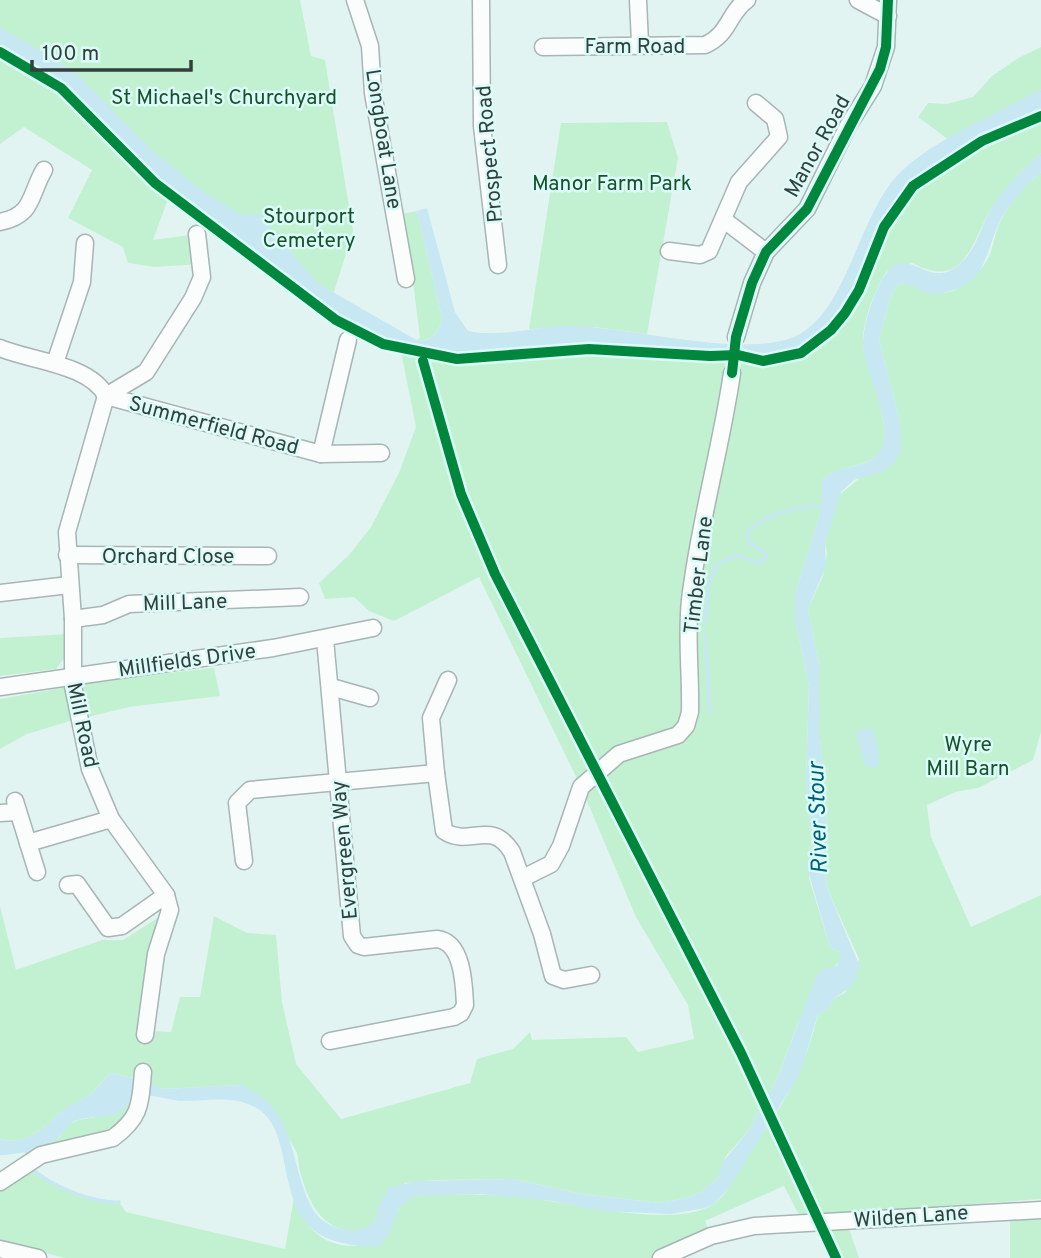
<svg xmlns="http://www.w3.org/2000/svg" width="1041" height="1258" viewBox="0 0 1041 1258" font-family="Overpass,sans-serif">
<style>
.green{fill:#c2f1d1}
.water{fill:#c7e7f3}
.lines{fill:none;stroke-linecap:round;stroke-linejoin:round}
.stream{stroke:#c7e7f3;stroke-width:3.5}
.minor-casing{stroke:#a7b5b4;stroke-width:19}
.minor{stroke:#fbfdfd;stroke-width:16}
.cycleway-casing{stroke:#dbfbf8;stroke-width:15}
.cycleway{stroke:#00873e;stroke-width:10}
.labels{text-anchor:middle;stroke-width:5;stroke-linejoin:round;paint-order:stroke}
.street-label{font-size:21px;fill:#323f3d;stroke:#dbfbf8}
.park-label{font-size:21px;fill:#17512a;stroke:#dbfbf8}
.water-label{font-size:23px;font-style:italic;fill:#005e7b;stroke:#dbfbf8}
</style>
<rect width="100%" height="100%" fill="#e2f4f2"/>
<g class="green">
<polygon points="0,0 300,0 311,56 325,60 353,231 334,292 309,285 212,210 81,88 0,27"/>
<polygon points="0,47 67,87 133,158 171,191 153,240 197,234 201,264 155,267 128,263 123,247 68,218 92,170 24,127 0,144"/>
<polygon points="1041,47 1041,89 1030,96 949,140 918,117 928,103 947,104 973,97 992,76 1020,57"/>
<path d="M1041 113V153C1024 169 1006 186 993 206 971 241 966 292 912 263L886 272C875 291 862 321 863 344 865 373 897 428 879 453 869 468 837 465 822 480V506L795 595V618L809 687 806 778 812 847 809 878 830 947 841 953V958L798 1023 777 1079 749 1130 726 1156 718 1178 701 1192 687 1198 660 1203 581 1194 513 1179 436 1180 405 1183 379 1205V1215L369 1229C326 1239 310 1207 300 1172 298 1165 299 1157 296 1151 287 1133 259 1094 241 1085L161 1089 142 1080 110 1073C102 1080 98 1087 91 1094 83 1101 71 1104 62 1111 44 1127 28 1146 0 1139V906L16 970 102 940H123L170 910 153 1031 171 1032 180 997H200L214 916 247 933 276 935 282 1002 296 1064 341 1119 470 1083 477 1059 513 1049 530 1032 532 1040 626 1037 638 1052 694 1039 688 1005 636 917 581 787 479 577 394 621 369 611 354 597 325 599 319 583 349 555 371 527 399 473 416 427 400 347 467 357 584 346 738 353C847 386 854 251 900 196 935 155 991 130 1041 113Z"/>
<polygon points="667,122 678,158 647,334 595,327 529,329 561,123"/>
<path d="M1041 172V732L1033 760 978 788 955 792 927 805 931 837 971 927 1041 895V1199L800 1217 784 1186 705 1221 711 1236 661 1258H65L0 1242V1182L30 1163 24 1151 50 1143 60 1137 65 1126 78 1120 108 1115 141 1096 129 1125 48 1153 33 1169C50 1186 96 1204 119 1202L126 1212 285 1249 294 1198C305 1226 321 1247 356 1246 366 1245 379 1238 388 1235 393 1218 398 1204 414 1196 450 1194 485 1194 521 1197 565 1201 678 1231 715 1203 733 1189 740 1165 753 1146 784 1106 807 1063 818 1014L828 1009 834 998 845 993 859 959 827 888 825 870 828 830 822 796 824 775 820 739V670L808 609 823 576 827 553 825 543 837 497 861 477 901 426 879 339 892 292 899 284C915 282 926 293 941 293 961 293 983 271 990 254 994 244 995 233 1000 222 1009 203 1025 186 1041 172Z"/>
<path d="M417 211 442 318C440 333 431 341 415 341L420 338 413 282 396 215Z"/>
<polygon points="68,634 68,653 56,669 0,676 0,638"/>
<polygon points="214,668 220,696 129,707 84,718 81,700 84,682"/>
<polygon points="73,686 70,721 27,734 0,749 0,699"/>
<rect x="1010" y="1210" width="31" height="48"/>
<polygon points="847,1223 859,1258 831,1258 818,1228"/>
</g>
<g class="water">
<path d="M0 27 74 71 156 154 205 193 240 214 263 215 272 231 319 284 418 341C433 340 440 332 442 318L417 211 427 208 455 312 468 331C500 338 536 326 568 326 628 325 750 362 800 334 847 307 859 218 896 177 929 141 997 114 1041 89V113C991 130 935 155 900 196 854 250 846 388 738 353L584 346 467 357 407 349 376 339 326 309 171 191 133 158 67 87 0 47Z"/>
<path d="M1041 153V172C1026 185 1010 203 1000 221 983 257 988 285 938 294 923 296 915 282 899 284L892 292 879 339 901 426V449L895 462 884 471 854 480 841 492 825 543 826 566 808 609 820 670V739L824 775 822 796 828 830 825 870 827 888 860 967 850 988 834 998 828 1009 818 1014 800 1073 729 1188 714 1204 705 1208 671 1214 604 1211 552 1201 480 1194 414 1196 399 1208 388 1235 380 1246C368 1248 355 1246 343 1243 262 1227 306 1124 248 1104 227 1096 206 1101 184 1101 170 1101 157 1094 142 1096 131 1098 129 1105 121 1111 109 1119 89 1115 75 1121 66 1125 66 1129 60 1136 49 1149 17 1155 0 1155V1139C28 1146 44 1127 62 1111 71 1103 83 1101 91 1094 98 1088 103 1079 110 1073L142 1080 162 1089 241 1085C300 1109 288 1168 314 1211 326 1230 360 1238 375 1221L379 1205 389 1188 416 1181 513 1179 581 1194 660 1203 687 1198 701 1192 718 1178 722 1163 749 1130 777 1079 816 977 822 970 837 966 841 953 830 947 807 867 812 847 806 778 809 687 795 618V595L822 506V480C838 464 867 469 878 454 899 427 862 372 863 341 864 322 873 296 882 280 904 240 924 285 951 270 976 257 980 226 994 204 1007 185 1025 168 1041 153Z"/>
<path d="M862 729H871C878 739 879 753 879 765L874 768 865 765 856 732Z"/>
</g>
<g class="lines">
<g class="stream">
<path d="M705 623 709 584 717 564 737 555 757 563 766 558V553L749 543 747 533C765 513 799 507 825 505"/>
<polyline points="705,634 710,712"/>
<path d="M33 1169C50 1186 96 1204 119 1202"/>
</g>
<g class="minor-casing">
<g id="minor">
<polyline points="355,0 370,46 373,93 406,279"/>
<polyline points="481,0 482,126 498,265"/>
<polyline points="638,0 640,43"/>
<polyline points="858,0 888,16"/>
<path d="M543 47 705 45C730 34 728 13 747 0"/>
<polyline points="724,220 766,252"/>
<path d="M0 222C34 215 29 196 44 170"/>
<polyline points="669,251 700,255 709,251 739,182 779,137 775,119 756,103"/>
<polyline points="736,337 752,283 766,252 807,209 848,126 873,86 886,47 888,0"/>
<path d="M0 348C30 361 90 364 106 396"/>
<polyline points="55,363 82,282 85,243"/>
<polyline points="106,396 67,532 73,619 73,686 90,769 111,819 166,895 170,910 156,954 145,1035"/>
<polyline points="106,396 321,454 381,453"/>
<polyline points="106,396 146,372 193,298 202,277 197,234"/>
<polyline points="321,454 348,340"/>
<polyline points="67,555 268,556"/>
<polyline points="0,593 69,585"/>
<polyline points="73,619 103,615 129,604 300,597"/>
<path d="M325 639 352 936 358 945 364 947 437 939C463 942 464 984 465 1005L461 1013 454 1017 330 1041"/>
<polyline points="0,687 273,648 373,628"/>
<polyline points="331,687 370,698"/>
<polyline points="436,773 431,718 448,680"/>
<polyline points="15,801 37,872"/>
<polyline points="0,813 18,812"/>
<polyline points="28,843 111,819"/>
<path d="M244 861 237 803 250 790 436 773 444 831C469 848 491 818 512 852L542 934 553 976 564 980 591 975"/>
<path d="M523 878 551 864 561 846 581 787 619 754 678 735 686 726 690 712C691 675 686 637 690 600 699 523 721 449 732 373"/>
<polyline points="68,885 77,884 108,928 122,926 166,895"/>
<path d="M0 1182 41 1155 113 1138C141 1117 140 1105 143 1072"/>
<polyline points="0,1249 38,1258"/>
<polyline points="661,1258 711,1236 754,1226 1041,1210"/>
</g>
</g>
<use href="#minor" class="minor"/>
<g class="cycleway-casing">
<g id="cycleway">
<polyline points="0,52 61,88 155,183 336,320 383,344 457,359 589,349 710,356 738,355 763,361 801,353 831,330 845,313 859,290 884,227 913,186 982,141 1041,116"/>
<polyline points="423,361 461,494 495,574 741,1053 836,1258"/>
<polyline points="732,373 736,337 752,283 766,252 807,209 880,69 886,47 888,0"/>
</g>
</g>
<use href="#cycleway" class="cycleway"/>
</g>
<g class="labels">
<g class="street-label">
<text x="635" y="53">Farm Road</text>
<text transform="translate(384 139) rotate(81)" y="7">Longboat Lane</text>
<text transform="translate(817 146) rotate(-61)" y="7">Manor Road</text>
<text transform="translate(489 154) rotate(-95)" y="7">Prospect Road</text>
<text transform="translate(214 425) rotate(15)" y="7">Summerfield Road</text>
<text x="168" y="563">Orchard Close</text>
<text transform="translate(698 575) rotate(-83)" y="7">Timber Lane</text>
<text transform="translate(185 602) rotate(-2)" y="7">Mill Lane</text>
<text transform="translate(187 660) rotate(-8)" y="7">Millfields Drive</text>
<text transform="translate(83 725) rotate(78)" y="7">Mill Road</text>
<text transform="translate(344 850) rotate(-95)" y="7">Evergreen Way</text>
<text transform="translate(911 1216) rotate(-4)" y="7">Wilden Lane</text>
</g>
<g class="park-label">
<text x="224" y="104">St Michael's Churchyard</text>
<text x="612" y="190">Manor Farm Park</text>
<text x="309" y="223">Stourport<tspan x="309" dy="24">Cemetery</tspan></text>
<text x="968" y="751">Wyre<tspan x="968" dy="24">Mill Barn</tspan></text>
</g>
<g class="water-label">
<text transform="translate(817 818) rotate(-92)" y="8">River Stour</text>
</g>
</g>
<path d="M32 60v10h159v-10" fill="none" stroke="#323f3d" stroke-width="3.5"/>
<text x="42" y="60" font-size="21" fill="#323f3d" stroke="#dbfbf8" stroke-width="5" paint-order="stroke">100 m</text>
</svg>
